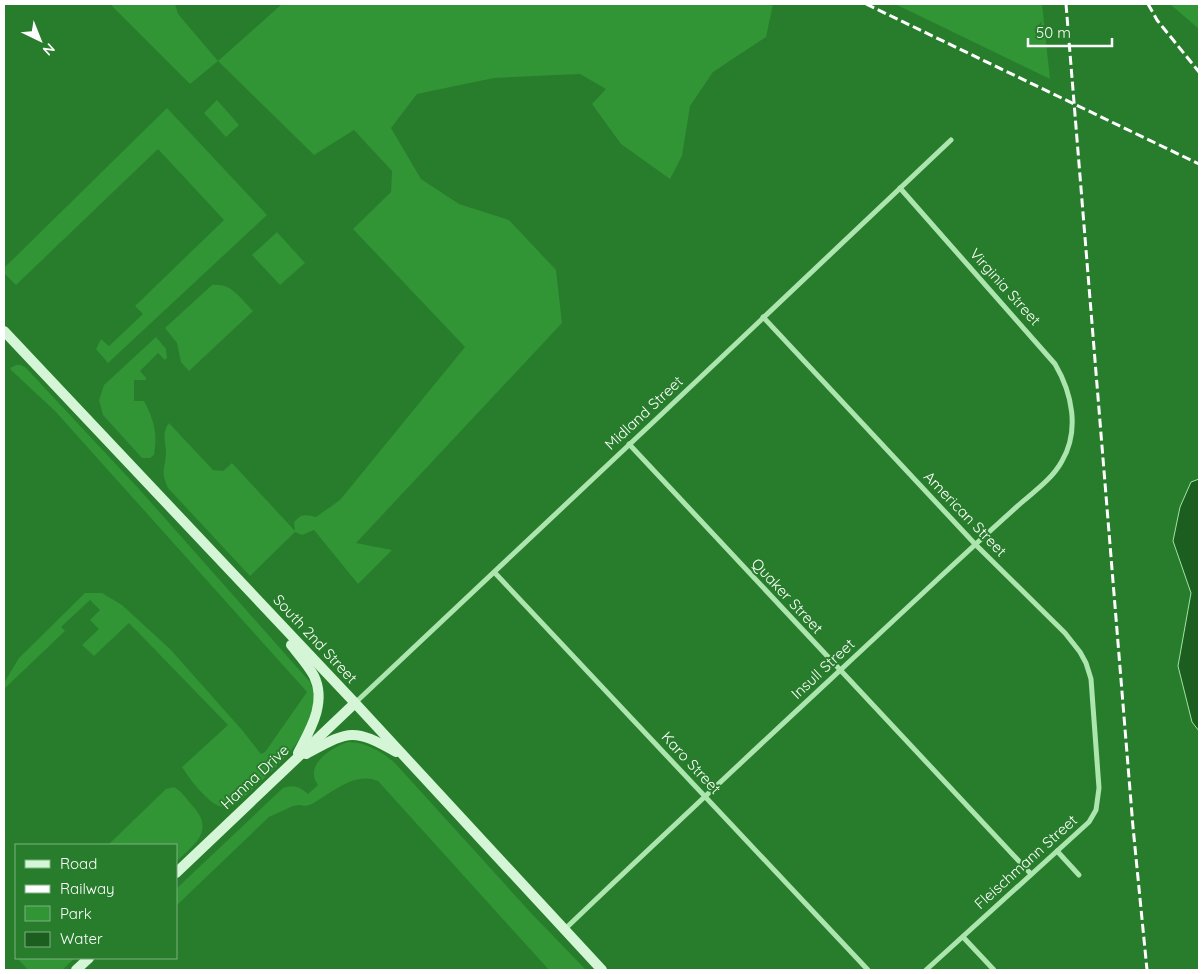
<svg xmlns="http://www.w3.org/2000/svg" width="1203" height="974" viewBox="0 0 1203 974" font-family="Quicksand,sans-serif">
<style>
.green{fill:#319435}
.water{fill:#1b5e1f;stroke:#a0e5a2}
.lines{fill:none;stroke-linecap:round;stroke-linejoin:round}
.street{stroke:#ace5ae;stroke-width:5}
.secondary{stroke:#d5f5d7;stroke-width:10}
.rail{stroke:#fff;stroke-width:3;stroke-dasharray:9 4;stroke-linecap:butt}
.labels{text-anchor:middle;stroke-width:4;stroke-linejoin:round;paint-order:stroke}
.street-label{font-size:15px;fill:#fff;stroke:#277d2b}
</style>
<rect width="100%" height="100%" fill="#277d2b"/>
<g class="green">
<path d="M110 4H175L178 14 218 61 282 4H773L766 37 713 72 690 106 682 156 670 179 621 144 592 104 606 89 580 74 494 78 417 94 391 128 421 179 459 204 509 220 556 270 562 323 356 543 392 550 358 584 314 530 302 535 295 532 250 576 168 488C160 470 165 470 166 453 166 443 161 433 169 423L213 470 223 471 232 463 295 531 294 522C301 514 305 514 316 517L340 500 465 347 353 229 391 192 392 171 354 130 314 155 218 61 190 84Z"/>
<polygon points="895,4 1042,4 1050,79"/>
<polygon points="1170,4 1199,4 1199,29"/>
<polygon points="217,100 239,125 226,137 204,113"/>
<polygon points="167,108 267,215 108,363 96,349 101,339 109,346 143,314 135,306 224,220 158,149 16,285 4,273 4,268"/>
<polygon points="277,232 305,263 280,285 252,255"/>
<path d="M212 285C232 283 240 298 253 311L189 371 181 362 177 343 165 328Z"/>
<path d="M156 337 166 349 167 358 165 360 158 353 140 371 146 378V380H134V401H144C154 420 158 433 154 455L150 458H142L103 415 99 400 104 385Z"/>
<path d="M16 365H21L26 368 139 489 310 682C329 727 270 772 242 799 236 803 230 807 224 807 209 806 189 778 182 767L228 725 129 623 94 656 82 645 99 629 90 620 100 610 90 600 61 627 65 631 4 689V683L19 658 85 593H102L122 605 170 649 242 730 261 754 265 752 307 692 55 411 11 370 10 368Z"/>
<path d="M348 742C366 742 380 751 394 762L531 913 586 970H549L378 781C355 771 331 793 312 804L306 806 299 805 293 806 269 817 176 906V889L283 788C294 784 300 787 308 794L318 785C303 765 332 747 348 742Z"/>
<path d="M174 787C181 791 186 798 191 804 216 830 196 843 176 862V845H108L166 789Z"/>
<polygon points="17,958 75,958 62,970 28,970"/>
</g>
<polygon class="water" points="1199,479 1199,731 1192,722 1178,666 1191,593 1173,541 1180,507 1191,482"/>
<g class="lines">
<g class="street">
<polyline points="763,317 975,544 1065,633 1080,652 1086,663 1091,679 1099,788 1096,810 1089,822 926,970"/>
<polyline points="629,444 1031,874"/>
<polyline points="495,573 868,970"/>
<path d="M355 703C555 516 752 328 951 140"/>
<polyline points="1057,851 1079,875"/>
<path d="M564 930C688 811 814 695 939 578 966 553 993 528 1021 503 1035 491 1053 478 1062 461 1080 430 1072 393 1055 364L900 188"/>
<polyline points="963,937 994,970"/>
</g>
<g class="secondary">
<polyline points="4,331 355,703 602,970"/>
<path d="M291 645C299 655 308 665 314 676 327 703 310 730 298 753"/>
<path d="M306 754C349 731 352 727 396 752"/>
<polyline points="176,873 355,703"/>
<polyline points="76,970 89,958"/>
</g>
<g class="rail">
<polyline points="866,4 1199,164"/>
<polyline points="1066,4 1133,827 1147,970"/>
<polyline points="1148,4 1157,20 1199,72"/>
</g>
</g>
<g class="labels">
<g class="street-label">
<text transform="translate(1005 287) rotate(48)" y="5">Virginia Street</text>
<text transform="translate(644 413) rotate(-43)" y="5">Midland Street</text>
<text transform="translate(965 514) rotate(46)" y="5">American Street</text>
<text transform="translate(787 596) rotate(47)" y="5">Quaker Street</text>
<text transform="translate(315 639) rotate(47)" y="5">South 2nd Street</text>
<text transform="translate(823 669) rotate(-43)" y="5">Insull Street</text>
<text transform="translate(691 763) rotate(47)" y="5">Karo Street</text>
<text transform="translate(255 777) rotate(-43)" y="5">Hanna Drive</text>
<text transform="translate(1026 862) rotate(-42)" y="5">Fleischmann Street</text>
</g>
</g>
<rect width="1203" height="974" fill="none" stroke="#ffffff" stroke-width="10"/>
<rect x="15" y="844" width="162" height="115" fill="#277d2b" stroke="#7db180"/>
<rect x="25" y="860" width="25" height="8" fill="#d5f5d7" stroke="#7db180"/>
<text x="60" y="869" font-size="15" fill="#ffffff">Road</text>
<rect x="25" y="885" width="25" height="8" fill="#ffffff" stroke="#7db180"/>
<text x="60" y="894" font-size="15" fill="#ffffff">Railway</text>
<rect x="25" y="906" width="25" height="15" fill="#319435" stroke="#7db180"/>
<text x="60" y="919" font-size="15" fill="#ffffff">Park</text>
<rect x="25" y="932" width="25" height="15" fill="#1b5e1f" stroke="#7db180"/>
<text x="60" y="944" font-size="15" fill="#ffffff">Water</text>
<g transform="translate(40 40) rotate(137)" stroke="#277d2b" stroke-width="4" paint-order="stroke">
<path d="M0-4L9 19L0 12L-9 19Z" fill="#ffffff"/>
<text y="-8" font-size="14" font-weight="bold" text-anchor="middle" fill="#ffffff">N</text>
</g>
<path d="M1028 38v8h84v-8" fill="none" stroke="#ffffff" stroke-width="2.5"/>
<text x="1036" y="38" font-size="15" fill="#ffffff" stroke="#277d2b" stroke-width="4" paint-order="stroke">50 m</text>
</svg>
